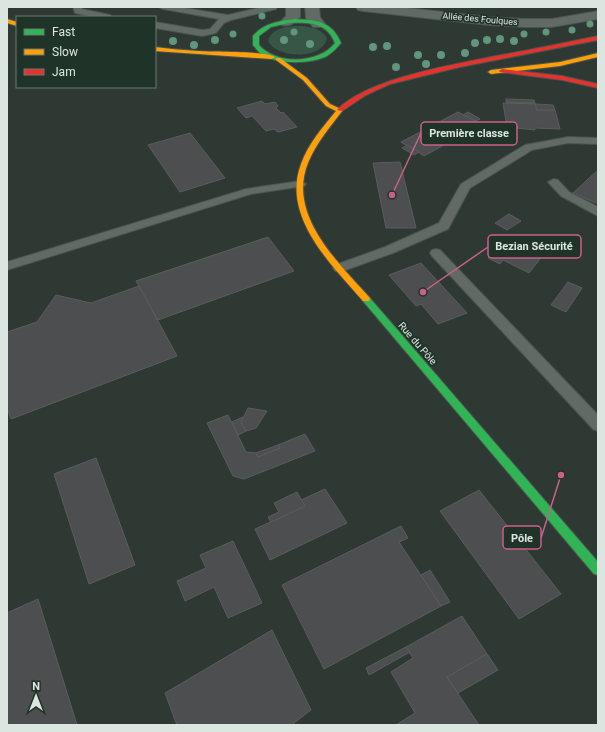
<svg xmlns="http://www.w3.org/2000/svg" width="605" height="732" viewBox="0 0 605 732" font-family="Roboto,sans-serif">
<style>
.green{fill:#385646}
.building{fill:#4c4e4f;stroke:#5a5d5d}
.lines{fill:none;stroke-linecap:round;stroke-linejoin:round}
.lane-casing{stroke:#4b544f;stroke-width:2}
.street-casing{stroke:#4b544f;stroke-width:2}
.fast-casing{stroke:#4b544f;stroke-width:2}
.slow-casing{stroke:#4b544f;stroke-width:2}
.jam-casing{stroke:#4b544f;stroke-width:2}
.lane{fill:#616a65;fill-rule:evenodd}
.street{fill:#616a65;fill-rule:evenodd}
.fast{fill:#30b455;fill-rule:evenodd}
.slow{fill:#ff9f0a;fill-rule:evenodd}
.jam{fill:#e5322d;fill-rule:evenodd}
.tree{fill:#61957c}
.labels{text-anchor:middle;stroke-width:3.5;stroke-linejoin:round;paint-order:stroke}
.far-street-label{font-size:9px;fill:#dbe6e0;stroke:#203329}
.street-label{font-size:10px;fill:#dbe6e0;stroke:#203329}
.leader{fill:none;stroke:#cb608a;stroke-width:1.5}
.callout-dot{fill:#cb608a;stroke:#203329;stroke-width:1.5}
.callout{fill:#203329;stroke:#cb608a;stroke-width:1.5}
.callout-label{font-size:11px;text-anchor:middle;font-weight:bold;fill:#dbe6e0}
</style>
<rect width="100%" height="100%" fill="#2e3933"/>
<path class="green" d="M295 26C307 26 320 27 327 38 323 60 277 59 268 41 271 29 284 27 295 26Z"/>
<g class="building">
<polygon points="506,99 534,100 535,103 506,102"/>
<polygon points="262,101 265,104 275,102 278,106 276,108 281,113 283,112 297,127 278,132 274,129 266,131 252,116 246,118 237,108"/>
<polygon points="506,102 535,103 535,104 507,103"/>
<polygon points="503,103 535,104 537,110 555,110 560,129 535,128 535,130 507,127"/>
<polygon points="535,104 553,105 555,110 537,110"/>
<polygon points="458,112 483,125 477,129 475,128 424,156 401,142"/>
<polygon points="468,112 480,119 476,121 463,115"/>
<polygon points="190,133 225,178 180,192 148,145"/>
<polygon points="407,145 419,152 414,155 402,148"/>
<polygon points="400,162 416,228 386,228 373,163"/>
<polygon points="598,170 598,204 573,193"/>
<polygon points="509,214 521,221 507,230 495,223"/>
<polygon points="268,237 294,271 158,320 136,281"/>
<polygon points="503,242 540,259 529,273 503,260 500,264 488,258"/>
<polygon points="421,263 467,313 438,324 421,304 416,306 389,275"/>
<polygon points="568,282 582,288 566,312 551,305"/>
<polygon points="139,286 177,356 11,419 7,408 7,332 37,322 56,295 91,303"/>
<polygon points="248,408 267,411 256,428 246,431 241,422"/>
<polygon points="228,415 246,452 256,453 258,457 280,448 278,445 305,434 315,451 244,479 233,476 207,423"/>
<polygon points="243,417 241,422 246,431 238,435 232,422"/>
<polygon points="278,445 280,448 258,457 256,453"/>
<polygon points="96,458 135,565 89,584 54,474"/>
<polygon points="325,489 347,523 270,560 255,529 305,506 301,500"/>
<polygon points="479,490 561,594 519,619 440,511"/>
<polygon points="297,492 305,506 271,522 268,517 279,512 274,503"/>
<polygon points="401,526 408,538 399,542 441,606 324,669 282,585"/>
<polygon points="233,541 262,603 228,618 214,587 185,601 177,581 206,568 200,555"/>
<polygon points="430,570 450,602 441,606 421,575"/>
<polygon points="38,599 77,725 7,725 7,613"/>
<polygon points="462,616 487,654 447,677 479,725 396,725 415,713 391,672 413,658 406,647"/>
<polygon points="272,630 311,710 294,723 295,725 177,725 165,693"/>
<polygon points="406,647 410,652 369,675 366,668"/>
<polygon points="487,654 498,670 458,693 447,677"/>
</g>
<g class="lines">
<g class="lane-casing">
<g id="lane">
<polygon points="73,7 81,7 82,9 110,15 111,17 95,17 75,13"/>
<polygon points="159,7 178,7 228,15 263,7 277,7 276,9 231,20 224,23 216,33 202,36 155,28 155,22 202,30 210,29 219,19 163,9"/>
<polygon points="568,137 598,138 598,144 568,143 532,150 470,188 448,229 393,253 343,271 339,272 335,271 333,268 335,265 385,247 439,223 461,184 525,145"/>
<polygon points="554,179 558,180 569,192 598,207 598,216 561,196 548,182"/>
<polygon points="300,181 306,184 304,186 251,194 7,270 7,262 246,189"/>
<polygon points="436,249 440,250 598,415 598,431 593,429 432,256 430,253 432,250"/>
</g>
</g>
<g class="street-casing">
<g id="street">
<path d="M286 7H300V17C295 23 290 27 282 25L280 22 286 16Z"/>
<polygon points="305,7 319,7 320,17 325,24 323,27 313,27 306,18"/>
<polygon points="356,7 398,7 489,17 523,19 552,19 598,11 598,19 552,27 523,27 489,25 363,11 358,10"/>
</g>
</g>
<g class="fast-casing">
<g id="fast">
<path d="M295 19C317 20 332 21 341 43 337 48 333 52 327 56 311 64 277 65 261 54 258 52 256 48 253 45V36C264 23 279 21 295 19ZM289 23C309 22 327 22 335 43 319 64 276 65 259 45V36L271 27Z"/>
<polygon points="366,296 369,297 598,562 598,575 594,574 363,301 362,299"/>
</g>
</g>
<g class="slow-casing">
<g id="slow">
<polygon points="7,19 17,22 17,26 7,23"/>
<path d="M155 47C169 49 184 50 198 51 212 52 266 51 275 57L272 59 155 51Z"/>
<polygon points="598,53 598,57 560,66 491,74 488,72 491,70 560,62"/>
<path d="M276 58H280L307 78 330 104 343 110C330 127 316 143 308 163 287 215 338 262 369 297L370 299 369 301H363C332 265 281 217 301 164 308 144 323 127 336 111L326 106 303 80 276 60Z"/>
</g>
</g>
<g class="jam-casing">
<g id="jam">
<path d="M598 36V40L460 67 390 84 366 95 342 111 337 110C369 78 452 65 496 56 530 50 564 43 598 36Z"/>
<polygon points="502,69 562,76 598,84 598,88 562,80 500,72 499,71"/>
</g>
</g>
<use href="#lane" class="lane"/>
<use href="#street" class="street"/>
<use href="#fast" class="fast"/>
<use href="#slow" class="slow"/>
<use href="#jam" class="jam"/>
</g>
<g class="tree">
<circle cx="262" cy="16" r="3.5"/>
<circle cx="590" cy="24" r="3.5"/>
<circle cx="572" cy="30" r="3.5"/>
<circle cx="294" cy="32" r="3.5"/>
<circle cx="546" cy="32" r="3.5"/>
<circle cx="233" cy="34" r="3.5"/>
<circle cx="524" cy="34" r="3.5"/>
<circle cx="500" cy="39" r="4"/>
<circle cx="215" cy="40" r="4"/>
<circle cx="284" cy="40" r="4"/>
<circle cx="487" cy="40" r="4"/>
<circle cx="173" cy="41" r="4"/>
<circle cx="514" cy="41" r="4"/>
<circle cx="475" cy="43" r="4"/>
<circle cx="310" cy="44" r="4"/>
<circle cx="194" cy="45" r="4"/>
<circle cx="387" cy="46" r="4"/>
<circle cx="373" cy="47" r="4"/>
<circle cx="465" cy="53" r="4"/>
<circle cx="418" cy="55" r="4"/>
<circle cx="441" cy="55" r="4"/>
<circle cx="426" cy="64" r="4"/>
<circle cx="396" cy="67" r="4"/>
</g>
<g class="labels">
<g class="far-street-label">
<text transform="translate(480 19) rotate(5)" y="3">Allée des Foulques</text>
</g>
<g class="street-label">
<text transform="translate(418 343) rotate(49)" y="4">Rue du Pôle</text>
</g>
</g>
<path class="leader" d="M392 195L421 133M423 292L488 247M561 475L541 538"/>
<g class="callout-dot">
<circle cx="392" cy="195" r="4"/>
<circle cx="423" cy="292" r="4"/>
<circle cx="561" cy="475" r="4"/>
</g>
<g class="callout">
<rect x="421" y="122" width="96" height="23" rx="4"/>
<rect x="488" y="235" width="93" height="23" rx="4"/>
<rect x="503" y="526" width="38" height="23" rx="4"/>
</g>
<g class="callout-label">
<text x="469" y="137">Première classe</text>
<text x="534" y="250">Bezian Sécurité</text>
<text x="522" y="542">Pôle</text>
</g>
<rect width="605" height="732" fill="none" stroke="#dbe6e0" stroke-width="16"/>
<rect x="16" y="16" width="140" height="72" fill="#203329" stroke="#6b7b72"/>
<rect x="24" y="29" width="20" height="6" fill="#30b455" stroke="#6b7b72"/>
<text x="52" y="36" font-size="12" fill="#dbe6e0">Fast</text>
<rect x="24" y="49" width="20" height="6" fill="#ff9f0a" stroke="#6b7b72"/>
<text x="52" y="56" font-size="12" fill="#dbe6e0">Slow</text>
<rect x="24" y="69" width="20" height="6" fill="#e5322d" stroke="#6b7b72"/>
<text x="52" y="76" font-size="12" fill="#dbe6e0">Jam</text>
<g transform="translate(36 696)" stroke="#203329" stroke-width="3" paint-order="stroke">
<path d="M0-3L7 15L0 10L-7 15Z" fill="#dbe6e0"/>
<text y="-6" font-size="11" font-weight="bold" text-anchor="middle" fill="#dbe6e0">N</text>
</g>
</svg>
